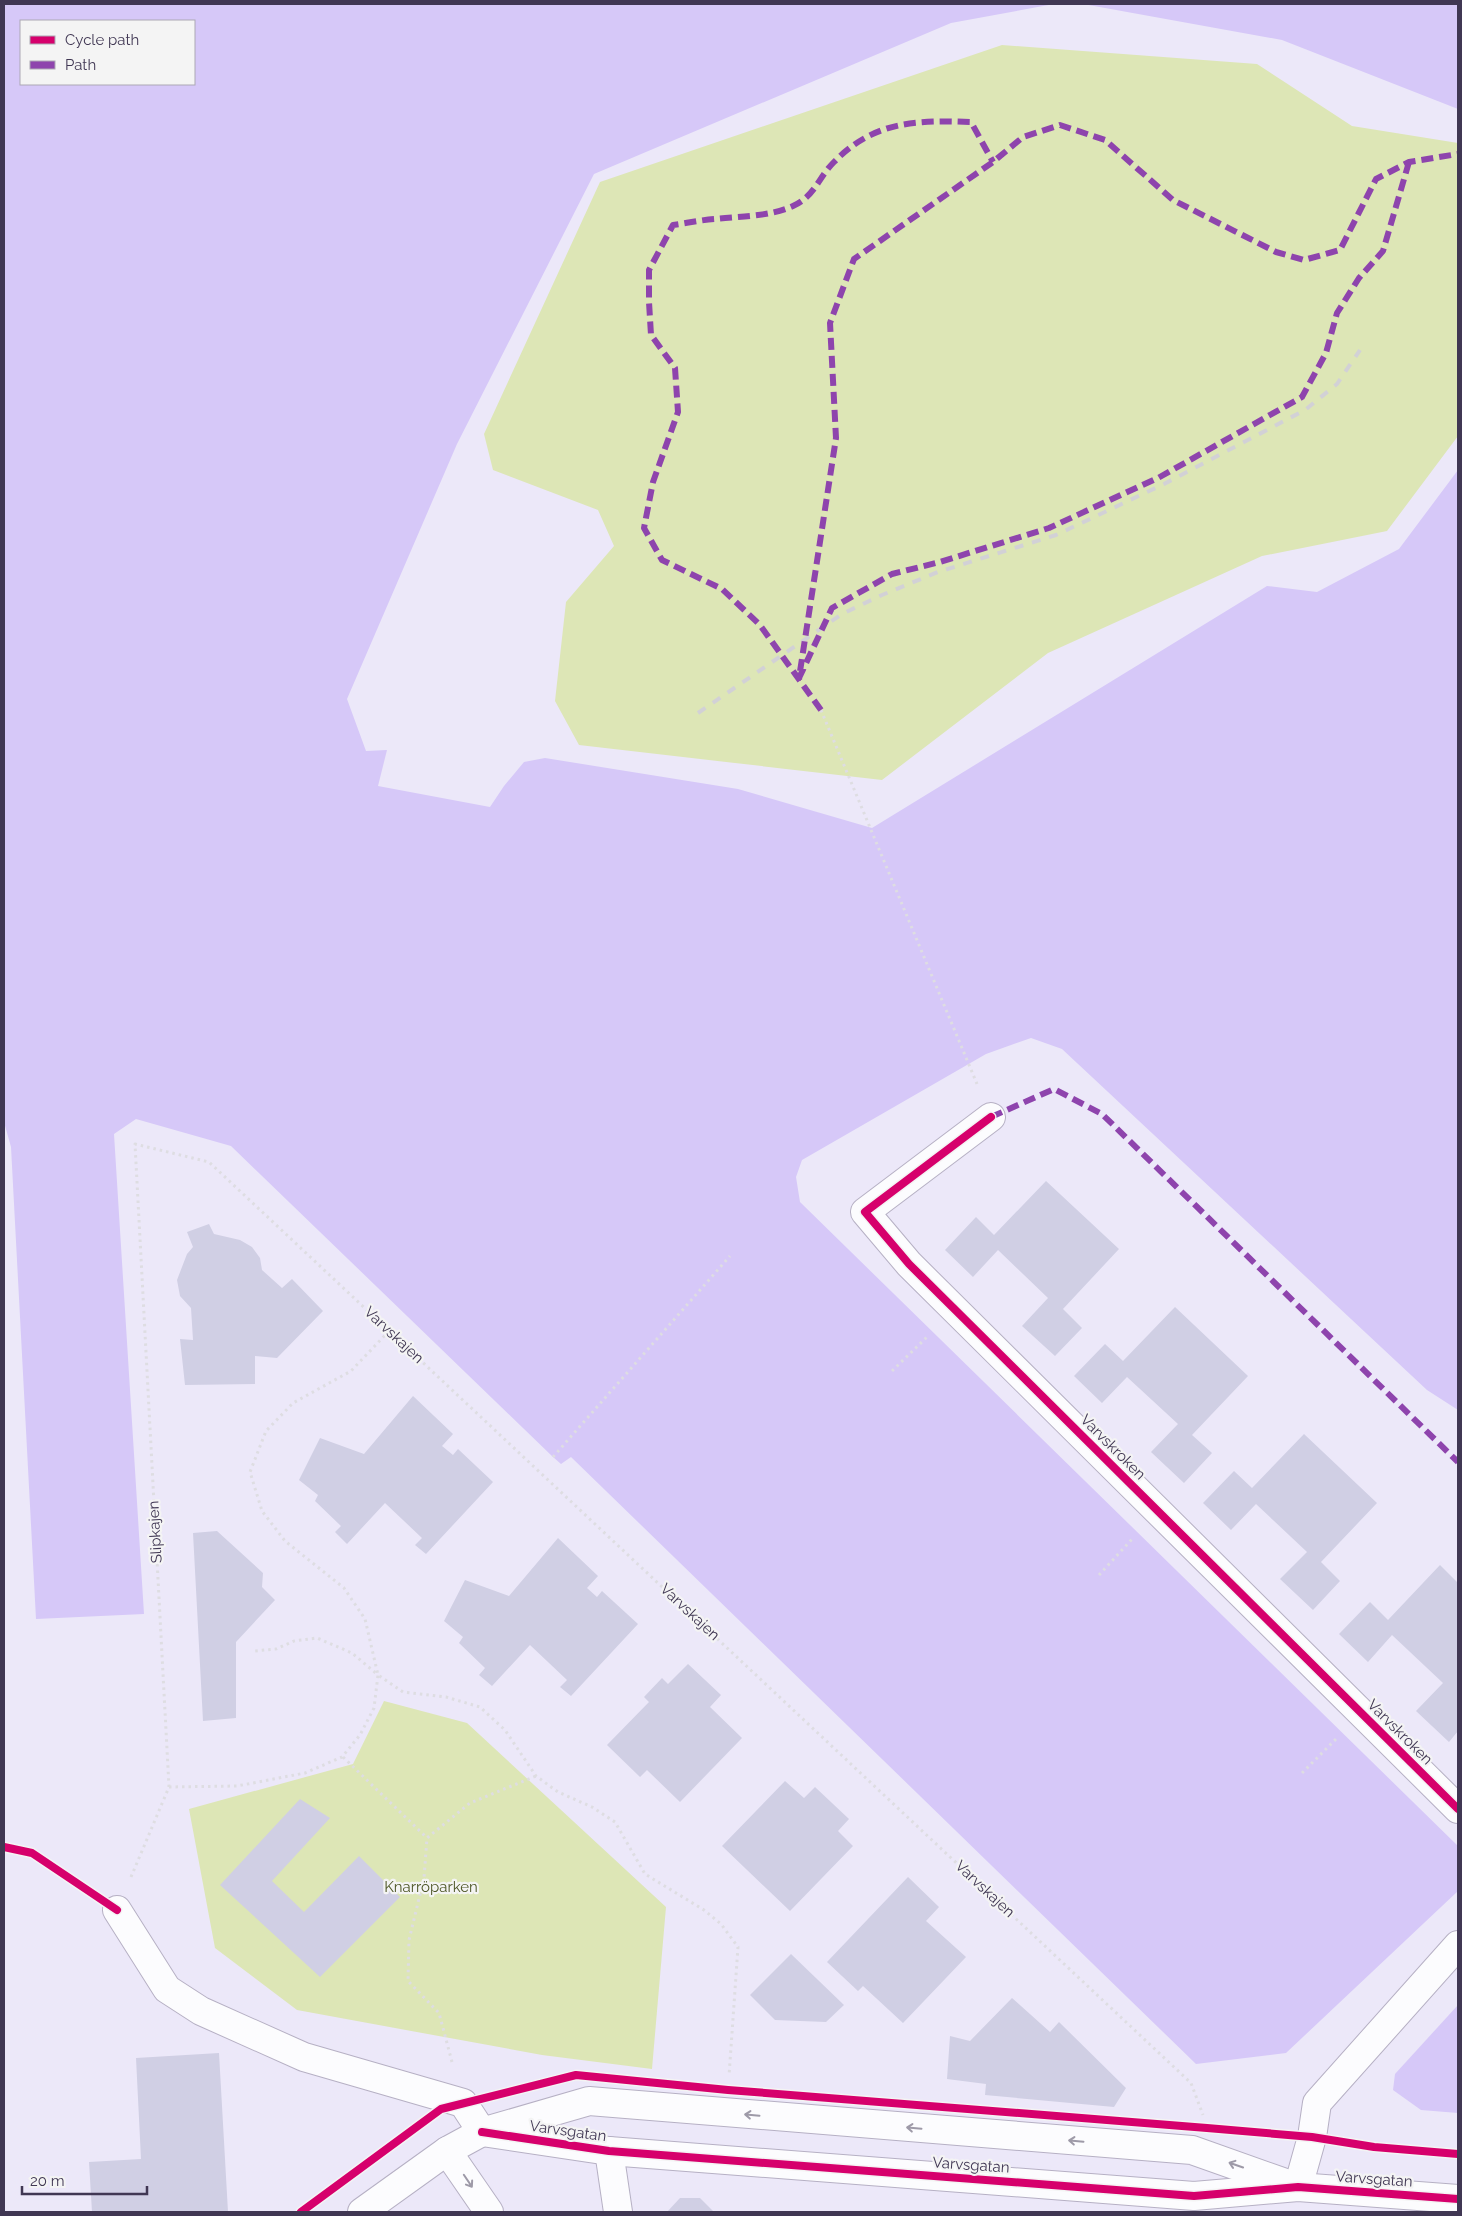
<svg xmlns="http://www.w3.org/2000/svg" width="1462" height="2216" viewBox="0 0 1462 2216" font-family="Raleway,sans-serif">
<style>
.green{fill:#dde6b6}
.water{fill:#d6c8f8;fill-rule:evenodd}
.building{fill:#d0cfe4}
.lines{fill:none;stroke-linecap:round;stroke-linejoin:round}
.minor-casing{stroke:#b6b0c4;stroke-width:30}
.path{stroke:#dedde2;stroke-width:3;stroke-dasharray:2.5 4;stroke-linecap:butt}
.minor{stroke:#fcfcfe;stroke-width:28}
.rail{stroke:#d2d1d6;stroke-width:4;stroke-dasharray:9 9;stroke-linecap:butt}
.quiet{stroke:#8e44ad;stroke-width:6;stroke-dasharray:12 6;stroke-linecap:butt}
.cycleway-casing{stroke:#f4f4f4;stroke-width:11}
.cycleway{stroke:#d6006c;stroke-width:8}
.oneway{stroke:#9e9aa8}
.labels{text-anchor:middle;stroke-width:4.5;stroke-linejoin:round;paint-order:stroke}
.street-label{font-size:15px;fill:#403753;stroke:#f4f4f4}
.park-label{font-size:15px;fill:#4e5727;stroke:#f4f4f4}
</style>
<rect width="100%" height="100%" fill="#ece8f9"/>
<g class="green">
<polygon points="1002,45 1257,64 1352,126 1458,143 1458,436 1387,531 1262,556 1048,653 882,780 579,745 555,701 566,602 614,546 598,510 493,470 484,434 600,182"/>
<polygon points="384,1701 467,1723 666,1907 652,2069 542,2055 297,2010 215,1948 189,1809 353,1764"/>
</g>
<g class="water">
<path d="M4 4H1054L951 23 594 174 457 444 347 699 366 751 387 750 378 786 490 807 504 786 524 762 545 758 738 789 872 828 1267 586 1317 592 1399 549 1458 470V1410L1427 1390 1062 1049 1031 1038 986 1054 802 1160 796 1177 800 1202 1458 1846V1891L1286 2053 1196 2064 571 1457 561 1464 553 1457 231 1146 136 1119 114 1134 144 1614 36 1619 11 1147 4 1122ZM21 21H194V84H21Z"/>
<polygon points="1083,4 1458,4 1458,109 1282,40"/>
<polygon points="1458,2005 1458,2113 1421,2110 1393,2090 1395,2074"/>
</g>
<g class="building">
<polygon points="1046,1181 1119,1249 1063,1309 1082,1328 1055,1356 1022,1326 1048,1298 998,1250 973,1277 945,1250 976,1217 994,1235"/>
<polygon points="209,1224 214,1234 240,1240 252,1247 260,1258 262,1270 282,1288 292,1279 323,1311 277,1358 255,1356 255,1384 185,1385 180,1339 193,1340 191,1308 180,1296 177,1280 187,1254 193,1247 187,1232"/>
<polygon points="1175,1307 1248,1376 1192,1435 1212,1453 1184,1483 1151,1452 1178,1424 1127,1377 1102,1403 1074,1376 1105,1344 1123,1361"/>
<polygon points="413,1396 453,1434 442,1446 453,1455 458,1449 493,1482 426,1554 415,1545 422,1538 385,1503 347,1544 335,1532 341,1526 315,1501 318,1495 299,1480 320,1438 364,1454"/>
<polygon points="1304,1434 1377,1503 1321,1562 1340,1581 1313,1610 1280,1579 1307,1552 1256,1504 1231,1530 1203,1503 1234,1471 1252,1488"/>
<polygon points="217,1531 263,1573 262,1587 275,1600 236,1642 236,1718 203,1721 193,1533"/>
<polygon points="558,1538 598,1576 587,1588 597,1597 602,1591 638,1624 571,1696 560,1687 567,1680 530,1645 492,1686 479,1675 485,1668 459,1643 463,1637 444,1621 465,1580 509,1596"/>
<polygon points="1440,1565 1458,1583 1458,1731 1449,1742 1416,1711 1443,1683 1392,1635 1368,1662 1339,1634 1370,1602 1388,1620"/>
<polygon points="688,1664 721,1695 710,1707 742,1738 680,1802 647,1770 640,1777 607,1745 649,1702 644,1697 662,1678 668,1684"/>
<polygon points="785,1781 804,1798 815,1787 849,1819 838,1831 853,1846 790,1911 722,1846"/>
<polygon points="300,1799 330,1818 272,1881 304,1912 359,1856 400,1897 320,1977 220,1885"/>
<polygon points="908,1877 939,1907 926,1921 966,1957 903,2023 863,1986 858,1991 827,1962"/>
<polygon points="791,1954 844,2005 826,2022 775,2020 750,1995"/>
<polygon points="1012,1998 1050,2032 1059,2022 1126,2088 1114,2107 985,2095 986,2084 947,2079 950,2036 970,2041"/>
<polygon points="219,2053 228,2212 92,2212 89,2162 141,2159 136,2058"/>
<polygon points="680,2198 700,2198 714,2212 667,2212"/>
</g>
<g class="lines">
<g class="minor-casing">
<g id="minor">
<polyline points="991,1117 865,1212 909,1264 1458,1809"/>
<polyline points="117,1910 167,1989 201,2011 304,2057 463,2103 482,2132"/>
<polyline points="482,2132 609,2151 1194,2196 1298,2187 1458,2199"/>
<polyline points="447,2151 489,2212"/>
<polyline points="609,2151 618,2212"/>
<polyline points="1298,2187 1312,2137 1317,2103 1458,1945"/>
<polyline points="362,2212 447,2151 482,2132 589,2101 1192,2150 1288,2184"/>
</g>
</g>
<g class="path">
<polyline points="821,710 977,1084"/>
<polyline points="389,1331 351,1371 293,1403 266,1431 250,1472 262,1511 285,1541 344,1588 365,1619 378,1675 403,1692 446,1697 480,1707 505,1730 536,1776 558,1792 592,1807 615,1822 645,1874 704,1910 721,1924 738,1947 729,2076"/>
<polyline points="892,1371 929,1335"/>
<polyline points="553,1457 730,1256"/>
<polyline points="1099,1575 1134,1537"/>
<polyline points="343,1757 427,1838"/>
<polyline points="1302,1773 1337,1738"/>
<polyline points="169,1787 237,1786 305,1773 342,1757 360,1735 374,1708 378,1675 352,1653 317,1638 294,1641 276,1649 254,1651"/>
<polyline points="131,1877 169,1787 135,1144 209,1162 1191,2083 1203,2115"/>
<polyline points="452,2062 439,2013 408,1981 409,1940 424,1878 427,1838 470,1803 536,1776"/>
</g>
<use href="#minor" class="minor"/>
<polyline class="rail" points="698,713 842,614 882,595 938,572 1056,535 1164,484 1305,410 1337,384 1360,350"/>
<g class="quiet">
<polyline points="1409,162 1383,251 1359,278 1337,313 1326,353 1302,397 1158,478 1049,528 940,562 892,574 832,608 799,678 836,438 830,323 854,259 993,162 1023,137 1060,125 1105,140 1173,200 1276,252 1304,260 1340,250 1376,179 1409,162 1458,154"/>
<path d="M821 710 760 625 722 589 662 560 644 528 653 482 678 412 675 368 651 335 649 302V270L673 225C687 223 701 220 715 219 740 216 769 217 793 206 815 196 818 178 834 162 874 121 916 120 971 122L993 162"/>
<polyline points="991,1117 1054,1089 1102,1114 1458,1462"/>
</g>
<g class="cycleway-casing">
<g id="cycleway">
<polyline points="991,1117 865,1212 909,1264 1458,1809"/>
<polyline points="4,1847 32,1853 117,1910"/>
<polyline points="482,2132 609,2151 1194,2196 1298,2187 1458,2199"/>
<polyline points="301,2212 441,2109 576,2075 728,2090 1207,2128 1312,2137 1374,2147 1458,2154"/>
</g>
</g>
<use href="#cycleway" class="cycleway"/>
</g>
<defs><path id="oneway-shaft" d="M-6 0H5M1.5-3L5.5 0L1.5 3" fill="none" stroke-width="1.6" stroke-linecap="round" stroke-linejoin="round" transform="scale(1.25)"/></defs>
<g class="oneway">
<use href="#oneway-shaft" transform="translate(752 2115) rotate(-175)"/>
<use href="#oneway-shaft" transform="translate(914 2128) rotate(-175)"/>
<use href="#oneway-shaft" transform="translate(1076 2141) rotate(-175)"/>
<use href="#oneway-shaft" transform="translate(1236 2165) rotate(-161)"/>
<use href="#oneway-shaft" transform="translate(468 2181) rotate(56)"/>
</g>
<g class="labels">
<g class="street-label">
<text transform="translate(394 1335) rotate(43)" y="5">Varvskajen</text>
<text transform="translate(1113 1447) rotate(45)" y="5">Varvskroken</text>
<text transform="translate(155 1532) rotate(-93)" y="5">Slipkajen</text>
<text transform="translate(690 1612) rotate(43)" y="5">Varvskajen</text>
<text transform="translate(1400 1732) rotate(45)" y="5">Varvskroken</text>
<text transform="translate(985 1889) rotate(43)" y="5">Varvskajen</text>
<text transform="translate(568 2131) rotate(8)" y="5">Varvsgatan</text>
<text transform="translate(971 2165) rotate(4)" y="5">Varvsgatan</text>
<text transform="translate(1374 2179) rotate(4)" y="5">Varvsgatan</text>
</g>
<g class="park-label">
<text x="431" y="1892">Knarröparken</text>
</g>
</g>
<rect width="1462" height="2216" fill="none" stroke="#403753" stroke-width="10"/>
<rect x="20" y="20" width="175" height="65" fill="#f4f4f4" stroke="#aca8b4"/>
<rect x="30" y="36" width="25" height="8" fill="#d6006c" stroke="#aca8b4"/>
<text x="65" y="45" font-size="15" fill="#403753">Cycle path</text>
<rect x="30" y="61" width="25" height="8" fill="#8e44ad" stroke="#aca8b4"/>
<text x="65" y="70" font-size="15" fill="#403753">Path</text>
<path d="M22 2186v8h125v-8" fill="none" stroke="#403753" stroke-width="2.5"/>
<text x="30" y="2186" font-size="15" fill="#403753" stroke="#f4f4f4" stroke-width="4" paint-order="stroke">20 m</text>
</svg>
